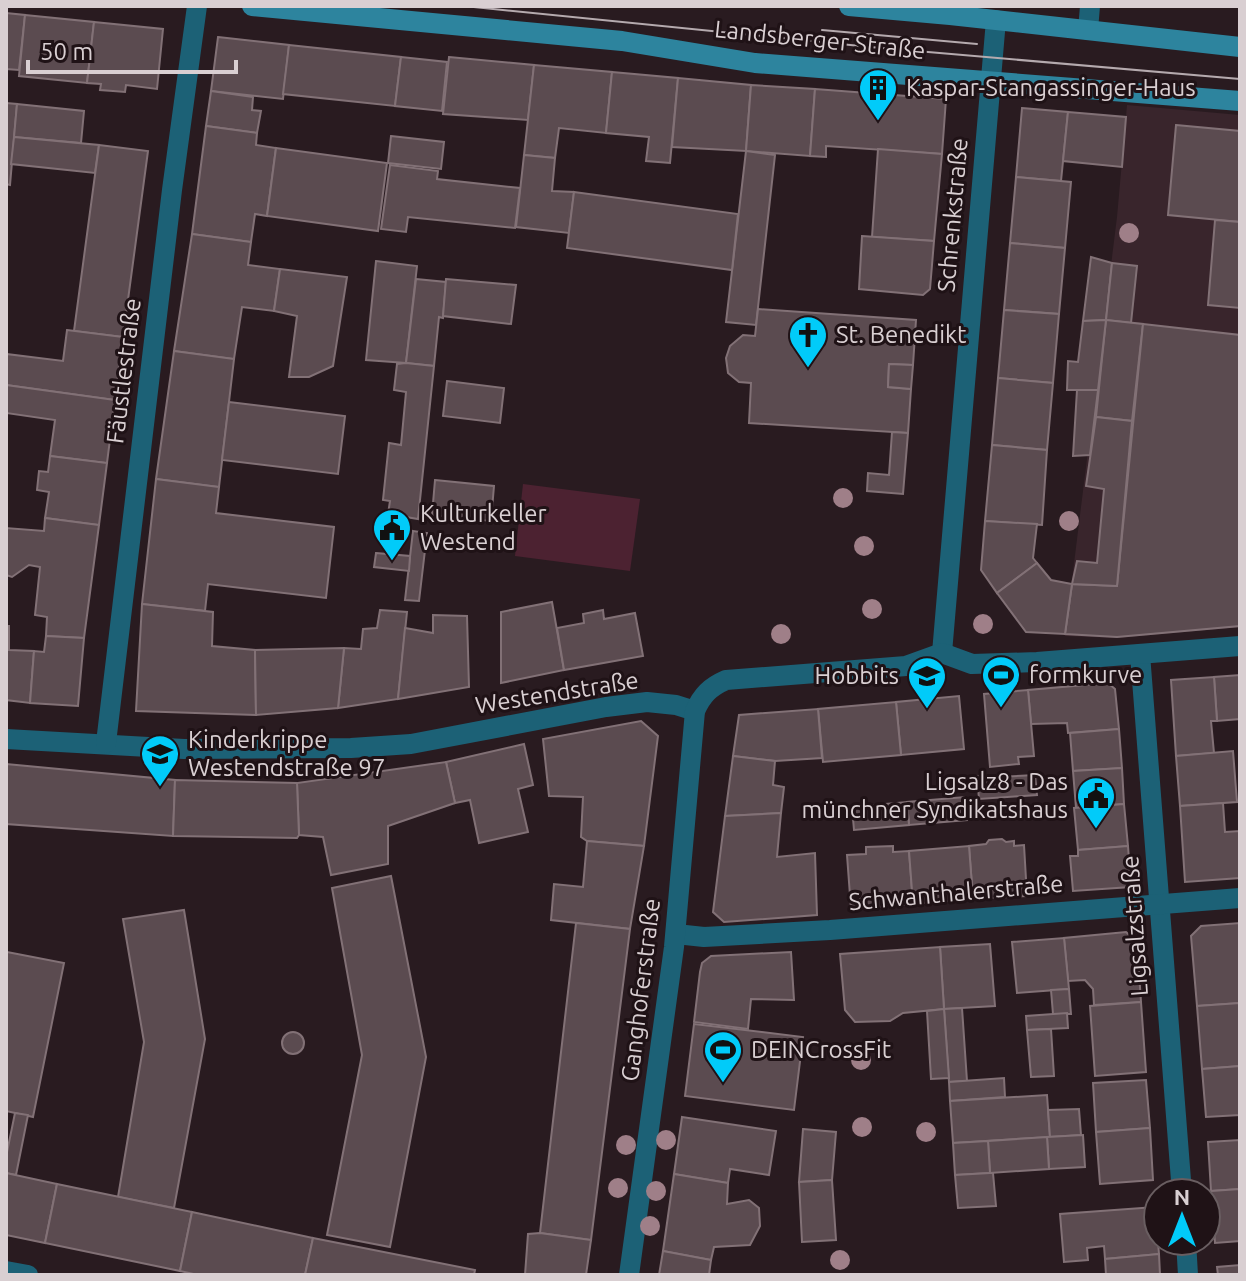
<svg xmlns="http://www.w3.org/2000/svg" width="1246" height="1281" viewBox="0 0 1246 1281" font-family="Ubuntu,sans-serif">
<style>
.built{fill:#39252c}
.green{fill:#4c2231}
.building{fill:#5b4b50;stroke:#827176;stroke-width:2}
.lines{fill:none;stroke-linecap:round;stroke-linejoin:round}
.street{stroke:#1c6176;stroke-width:20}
.secondary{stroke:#2d849e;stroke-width:20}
.tram{stroke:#b5aaae;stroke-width:2}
.tree{fill:#9f7f88}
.labels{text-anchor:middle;stroke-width:6;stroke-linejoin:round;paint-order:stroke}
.street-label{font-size:24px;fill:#d9cfd2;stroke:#1f1216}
.poi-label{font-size:24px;fill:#d9cfd2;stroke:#1f1216;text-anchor:start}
</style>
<rect width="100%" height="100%" fill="#291b20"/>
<polygon class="built" points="1127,105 1240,115 1240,627 1117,638 1065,636 1117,217"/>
<polygon class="green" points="523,484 640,499 630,571 515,556"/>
<g class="building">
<polygon points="6,13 25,15 19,70 6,69"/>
<polygon points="25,15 94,22 87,83 19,76"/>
<polygon points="94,22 163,29 157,89 126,85 125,92 113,91 100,90 101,84 87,83"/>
<polygon points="218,37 289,45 283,99 211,91"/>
<polygon points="289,45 401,57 395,106 283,94"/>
<polygon points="401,57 447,62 442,111 395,106"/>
<polygon points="449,57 534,65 528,120 443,114"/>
<polygon points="534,65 612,72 606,133 559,128 555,158 524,155"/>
<polygon points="612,72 678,78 670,163 646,161 649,137 606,133"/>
<polygon points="678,78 751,85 746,151 672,147"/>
<polygon points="751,85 815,89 810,156 746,151"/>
<polygon points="815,89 946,99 942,154 826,146 826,157 810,156"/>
<polygon points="211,91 253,97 252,110 261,111 257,133 206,126"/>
<polygon points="6,103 17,104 10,185 6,184"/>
<polygon points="17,104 84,111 81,143 14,137"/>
<polygon points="1022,108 1068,112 1061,181 1016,177"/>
<polygon points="1068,112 1126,117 1122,167 1063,161"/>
<polygon points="1176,125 1240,131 1240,222 1168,215"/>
<polygon points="206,126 257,133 256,145 276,148 267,216 255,214 251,242 192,234"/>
<polygon points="391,136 444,142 441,169 388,163"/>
<polygon points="14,137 99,145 95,173 11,164"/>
<polygon points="99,145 148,151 123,337 74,331"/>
<polygon points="276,148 387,163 378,231 267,216"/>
<polygon points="878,149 942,154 934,241 872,237"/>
<polygon points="746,151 775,155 756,325 726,322"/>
<polygon points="524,155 555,158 552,191 574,192 569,233 516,227"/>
<polygon points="390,165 438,171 437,179 520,188 515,228 408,217 406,232 381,229"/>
<polygon points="1016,177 1071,182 1065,248 1010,243"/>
<polygon points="574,192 738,214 732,270 567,248"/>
<polygon points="1215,220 1240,222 1240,308 1208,305"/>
<polygon points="192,234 251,242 248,265 280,269 274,311 242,307 234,359 174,351"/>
<polygon points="862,236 934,241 930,289 923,295 859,289"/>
<polygon points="1010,243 1065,248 1059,314 1004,310"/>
<polygon points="1091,257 1112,263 1106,320 1083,321"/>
<polygon points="376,261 417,266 406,363 366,360"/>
<polygon points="1112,263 1137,266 1131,323 1106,320"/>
<polygon points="280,269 347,277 333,366 309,377 289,377 297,316 274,311"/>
<polygon points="416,279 446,282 443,318 439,317 434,366 406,363"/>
<polygon points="446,279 516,285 511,324 443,316"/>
<polygon points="758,309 916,320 913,365 889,364 888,387 911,389 908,433 749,423 751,383 739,382 728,373 726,358 730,346 743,335 755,336"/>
<polygon points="1004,310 1059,314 1053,383 998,378"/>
<polygon points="1106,320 1143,324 1132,421 1096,417"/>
<polygon points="1106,320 1098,390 1067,390 1068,361 1078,362 1083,321"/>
<polygon points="1143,324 1240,335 1240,626 1117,637 1065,634 1072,584 1117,586"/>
<polygon points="67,330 123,337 115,400 6,385 6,354 63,361"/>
<polygon points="174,351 234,359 219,487 156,479"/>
<polygon points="406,363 434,366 418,519 388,514 390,501 383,500 389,443 401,445 406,392 394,390 397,364"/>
<polygon points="889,364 913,365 911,389 888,387"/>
<polygon points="998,378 1053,383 1047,450 992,445"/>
<polygon points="447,381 504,388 500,423 443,416"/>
<polygon points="6,385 115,400 107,463 50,456 55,420 6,413"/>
<polygon points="1077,390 1098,390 1090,455 1073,456"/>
<polygon points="229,402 345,416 338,474 222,460"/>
<polygon points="1096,417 1132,421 1117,586 1072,584 1077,561 1097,563 1104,489 1086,486"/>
<polygon points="892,432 908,433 903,494 867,491 868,473 889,475"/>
<polygon points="992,445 1047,450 1042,525 985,521"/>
<polygon points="50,456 107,463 99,525 45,518 49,492 37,490 39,471 48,472"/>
<polygon points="156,479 219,487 216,513 334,527 326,598 208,584 205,611 142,604"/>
<polygon points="435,480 494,486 491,521 432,515"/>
<polygon points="45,518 99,525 84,638 46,636 47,617 35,615 40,567 29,565 12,577 6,575 6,528 44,531"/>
<polygon points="985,521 1037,524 1033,558 1037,563 997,593 981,570"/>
<polygon points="413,531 427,533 419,601 405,600"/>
<polygon points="376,553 410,556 409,571 374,567"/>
<polygon points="1037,563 1051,580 1072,584 1065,634 1026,632 997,593"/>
<polygon points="552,602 564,670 501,683 501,612"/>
<polygon points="142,604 213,612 212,646 255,650 256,715 136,711"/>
<polygon points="380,610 407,612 398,699 338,708 344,648 361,649 363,629 377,628"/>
<polygon points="603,610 604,619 635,613 643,656 564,670 557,628 584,623 583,614"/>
<polygon points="433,615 467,616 469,687 398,699 405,628 433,633"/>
<polygon points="6,626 9,626 9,650 34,651 30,703 6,700"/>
<polygon points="46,636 84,638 78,706 30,703 34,651 44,652"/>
<polygon points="344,648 338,708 256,715 255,650"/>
<polygon points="1240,675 1240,719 1217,721 1214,677"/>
<polygon points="1214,677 1217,721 1211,721 1214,753 1176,756 1171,680"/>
<polygon points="1108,683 1115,689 1119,729 1068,733 1067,723 1031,724 1028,690"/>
<polygon points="1028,690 1034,756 1018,757 1019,764 990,767 984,694"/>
<polygon points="959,696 964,749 901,755 896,702"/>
<polygon points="896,702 901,755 823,762 818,709"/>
<polygon points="818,709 822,758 775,761 733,756 739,715"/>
<polygon points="641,721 658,736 644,846 587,841 581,837 583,797 549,796 543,739"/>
<polygon points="1119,729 1122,768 1073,771 1070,733"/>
<polygon points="524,744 533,785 518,789 528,832 479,843 470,800 455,803 446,762"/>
<polygon points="1233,751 1237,802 1180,806 1176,756"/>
<polygon points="733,756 775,761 773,785 784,787 781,813 725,816"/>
<polygon points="446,762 455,803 388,826 388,864 331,875 323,837 299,835 297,783"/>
<polygon points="6,764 175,780 173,836 6,824"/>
<polygon points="1122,768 1124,804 1076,808 1073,771"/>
<polygon points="997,775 997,777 1035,775 1037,795 979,799 977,776"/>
<polygon points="175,780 297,783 299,835 297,838 173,836"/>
<polygon points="965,797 967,820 909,825 907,802"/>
<polygon points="907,802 909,825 854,830 852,807"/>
<polygon points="1223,803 1225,832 1240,831 1240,878 1185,882 1180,806"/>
<polygon points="1124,804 1128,846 1078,850 1074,808"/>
<polygon points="781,813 777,857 815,853 817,915 724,922 713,912 725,816"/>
<polygon points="1002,839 1006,842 1014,841 1014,846 1024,845 1027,896 973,899 969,846 986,844 989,840"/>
<polygon points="587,841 644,846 630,929 551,920 554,884 583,887"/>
<polygon points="893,846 893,852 909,851 913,904 851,909 847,855 866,854 866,847"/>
<polygon points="969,846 973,899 913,904 909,851"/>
<polygon points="1128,846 1131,887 1073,891 1070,856 1078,856 1078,850"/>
<polygon points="391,876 426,1057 390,1247 327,1235 362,1055 332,888"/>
<polygon points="184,910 205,1039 174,1208 118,1197 144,1042 123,919"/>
<polygon points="576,923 630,929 591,1240 540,1233"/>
<polygon points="1240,923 1240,1003 1197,1006 1191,936 1201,926"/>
<polygon points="1126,932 1137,942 1141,1002 1094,1005 1093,989 1085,980 1068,981 1064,938"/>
<polygon points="1064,938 1069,989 1017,993 1012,942"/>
<polygon points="990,944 995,1006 944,1009 940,947"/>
<polygon points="940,947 944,1009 903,1013 890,1021 855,1022 845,1010 840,954"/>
<polygon points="7,952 64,963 33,1117 6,1111"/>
<polygon points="791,952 794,1000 751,999 748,1029 694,1022 700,972 702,963 711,956"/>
<polygon points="1069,989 1071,1014 1053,1014 1051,990"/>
<polygon points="1141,1002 1146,1072 1095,1076 1090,1006"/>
<polygon points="1240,1003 1240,1066 1202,1069 1197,1006"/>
<polygon points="962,1008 967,1081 949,1082 944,1009"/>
<polygon points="944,1009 949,1078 931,1079 927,1011"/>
<polygon points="1067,1013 1068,1028 1027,1030 1026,1016"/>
<polygon points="694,1024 803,1037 794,1110 685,1096"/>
<polygon points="1051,1029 1054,1076 1031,1077 1027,1030"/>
<circle cx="293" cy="1043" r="11"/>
<polygon points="1240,1066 1240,1115 1206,1117 1202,1069"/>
<polygon points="1004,1078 1005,1097 950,1101 949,1082"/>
<polygon points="1146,1080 1150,1128 1096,1132 1093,1083"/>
<polygon points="1047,1095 1050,1137 953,1143 950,1101"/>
<polygon points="1079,1109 1081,1135 1050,1137 1048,1110"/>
<polygon points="15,1113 28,1115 16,1175 6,1173 6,1157"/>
<polygon points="682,1117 776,1131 769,1175 730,1169 728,1183 674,1174"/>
<polygon points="1150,1128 1153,1180 1100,1184 1096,1132"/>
<polygon points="803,1129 836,1132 832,1180 799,1182"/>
<polygon points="1083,1135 1085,1167 1049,1169 1047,1137"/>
<polygon points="1047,1137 1049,1169 990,1173 988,1141"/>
<polygon points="1240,1140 1240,1189 1211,1191 1208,1142"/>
<polygon points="988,1141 990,1173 955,1175 953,1143"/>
<polygon points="6,1173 57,1184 45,1243 6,1235"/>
<polygon points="990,1173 993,1173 996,1206 958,1208 955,1175"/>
<polygon points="674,1174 728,1183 727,1204 749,1200 759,1208 760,1226 750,1245 714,1247 711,1260 663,1251"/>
<polygon points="832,1180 836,1240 802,1242 799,1182"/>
<polygon points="57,1184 192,1212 180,1271 45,1243"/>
<polygon points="1240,1189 1240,1241 1215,1243 1211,1191"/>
<polygon points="1155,1207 1159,1254 1105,1259 1104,1246 1087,1248 1088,1260 1064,1262 1060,1214"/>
<polygon points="192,1212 313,1238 305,1275 198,1275 180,1271"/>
<polygon points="540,1233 591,1240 586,1275 525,1275 528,1234"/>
<polygon points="313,1238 475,1270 474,1275 305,1275"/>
<polygon points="663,1251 711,1260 709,1275 659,1275"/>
<polygon points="1159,1254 1160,1275 1106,1275 1105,1259"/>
<polygon points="1240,1265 1240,1275 1218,1275 1217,1267"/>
</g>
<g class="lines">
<g class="street">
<polyline points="1088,30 1090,6"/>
<polyline points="942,653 996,20"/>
<polyline points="1140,654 1182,1193"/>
<polyline points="6,739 184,749 351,748 411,744 606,707 647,702 676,705 695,711"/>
<polyline points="106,743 172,190 197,6"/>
<polyline points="676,934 704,937 830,930 1240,898"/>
<polyline points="1186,1241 1188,1275"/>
<polyline points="6,1271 28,1275"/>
<path d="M629 1275 674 947 695 711C702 695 710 687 726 680L906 666 942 653 972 664 1037 662 1240 646"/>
</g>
<g class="secondary">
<polyline points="252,6 622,41 755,63 1240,101"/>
<polyline points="849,6 950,15 1240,47"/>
</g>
<g class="tram">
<polyline points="464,6 870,47 1240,79"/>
<polyline points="822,30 977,44"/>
</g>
</g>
<g class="tree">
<circle cx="1129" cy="233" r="10"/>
<circle cx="843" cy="498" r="10"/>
<circle cx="1069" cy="521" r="10"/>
<circle cx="864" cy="546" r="10"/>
<circle cx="872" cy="609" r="10"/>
<circle cx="983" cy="624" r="10"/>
<circle cx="781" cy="634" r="10"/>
<circle cx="861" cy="1060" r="10"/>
<circle cx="862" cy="1127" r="10"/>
<circle cx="926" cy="1132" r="10"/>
<circle cx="666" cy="1140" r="10"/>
<circle cx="626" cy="1145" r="10"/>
<circle cx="618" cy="1188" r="10"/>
<circle cx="656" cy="1191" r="10"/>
<circle cx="650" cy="1226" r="10"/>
<circle cx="840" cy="1260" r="10"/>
</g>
<defs>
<g id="building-pin" transform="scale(2)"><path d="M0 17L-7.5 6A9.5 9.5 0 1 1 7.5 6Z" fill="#01cbf9" stroke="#1f1216"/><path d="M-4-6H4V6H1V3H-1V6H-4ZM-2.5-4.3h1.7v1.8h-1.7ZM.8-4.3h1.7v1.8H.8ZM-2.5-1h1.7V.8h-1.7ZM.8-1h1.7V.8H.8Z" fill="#111"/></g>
<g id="church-pin" transform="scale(2)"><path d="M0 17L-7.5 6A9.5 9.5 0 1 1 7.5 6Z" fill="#01cbf9" stroke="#1f1216"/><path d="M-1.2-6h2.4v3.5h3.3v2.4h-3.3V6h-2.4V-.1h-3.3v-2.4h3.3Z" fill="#111"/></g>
<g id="civic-pin" transform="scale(2)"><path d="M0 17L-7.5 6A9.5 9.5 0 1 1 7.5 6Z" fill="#01cbf9" stroke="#1f1216"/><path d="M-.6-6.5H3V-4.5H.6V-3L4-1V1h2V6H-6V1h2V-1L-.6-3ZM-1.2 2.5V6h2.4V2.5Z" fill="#111"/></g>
<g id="stadium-pin" transform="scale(2)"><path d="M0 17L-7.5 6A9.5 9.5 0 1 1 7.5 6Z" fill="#01cbf9" stroke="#1f1216"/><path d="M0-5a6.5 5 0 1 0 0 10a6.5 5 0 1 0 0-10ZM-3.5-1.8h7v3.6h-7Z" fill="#111"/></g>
<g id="school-pin" transform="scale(2)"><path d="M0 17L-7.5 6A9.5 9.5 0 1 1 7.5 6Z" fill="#01cbf9" stroke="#1f1216"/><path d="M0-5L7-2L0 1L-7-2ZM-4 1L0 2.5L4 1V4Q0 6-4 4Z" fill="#111"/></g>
</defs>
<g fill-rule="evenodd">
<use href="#building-pin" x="878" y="88"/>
<use href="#church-pin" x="808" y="335"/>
<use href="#civic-pin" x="392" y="528"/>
<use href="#stadium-pin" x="1001" y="675"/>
<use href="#school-pin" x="927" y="676"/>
<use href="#school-pin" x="160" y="754"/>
<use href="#civic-pin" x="1096" y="796"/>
<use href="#stadium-pin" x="723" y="1050"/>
</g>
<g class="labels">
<g class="street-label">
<text transform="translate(820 40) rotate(6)" y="8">Landsberger Straße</text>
<text transform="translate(953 215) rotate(-85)" y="8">Schrenkstraße</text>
<text transform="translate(124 371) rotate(-83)" y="8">Fäustlestraße</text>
<text transform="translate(557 693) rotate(-9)" y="8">Westendstraße</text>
<text transform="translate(956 893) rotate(-5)" y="8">Schwanthalerstraße</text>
<text transform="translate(1135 926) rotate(-94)" y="8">Ligsalzstraße</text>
<text transform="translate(641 990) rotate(-83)" y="8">Ganghoferstraße</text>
</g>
<g class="poi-label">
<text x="906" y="96">Kaspar-Stangassinger-Haus</text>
<text x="836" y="343">St. Benedikt</text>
<text x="420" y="522">Kulturkeller<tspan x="420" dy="28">Westend</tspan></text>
<text x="1029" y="683">formkurve</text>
<text x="899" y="684" text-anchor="end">Hobbits</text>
<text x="188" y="748">Kinderkrippe<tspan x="188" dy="28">Westendstraße 97</tspan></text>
<text x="1068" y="790" text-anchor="end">Ligsalz8 - Das<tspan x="1068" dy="28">münchner Syndikatshaus</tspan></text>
<text x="751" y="1058">DEINCrossFit</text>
</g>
</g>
<rect width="1246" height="1281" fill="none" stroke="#d9cfd2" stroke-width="16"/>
<g transform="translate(1182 1217)"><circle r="38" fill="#1f1216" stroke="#695e61" stroke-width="2"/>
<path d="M0-6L14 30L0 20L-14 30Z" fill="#01cbf9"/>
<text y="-12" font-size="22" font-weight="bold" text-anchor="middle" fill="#d9cfd2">N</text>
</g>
<path d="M28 60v12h208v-12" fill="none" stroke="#d9cfd2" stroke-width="4"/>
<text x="40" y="60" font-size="24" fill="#d9cfd2" stroke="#1f1216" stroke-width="6" paint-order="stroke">50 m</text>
</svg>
